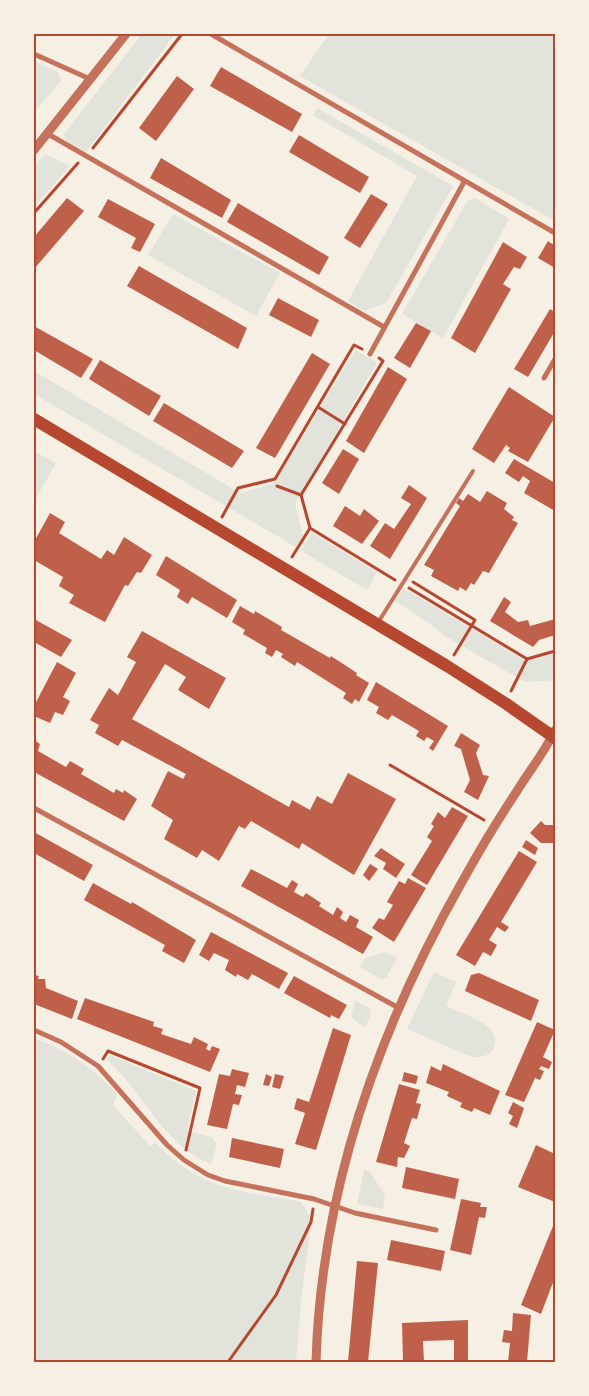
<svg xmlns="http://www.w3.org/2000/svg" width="589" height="1396" viewBox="0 0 589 1396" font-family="'Noto Sans',sans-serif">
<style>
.green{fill:#e2e4dc}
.building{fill:#bf614a}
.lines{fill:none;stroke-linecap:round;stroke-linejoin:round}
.path{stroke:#b5482f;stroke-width:3}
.service{stroke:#c5725c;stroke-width:4}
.minor{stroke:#c5725c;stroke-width:5}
.tertiary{stroke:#c5725c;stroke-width:9}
.primary{stroke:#b5482f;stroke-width:12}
.neatline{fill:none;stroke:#b5482f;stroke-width:2}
</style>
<rect width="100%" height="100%" fill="#f6efe4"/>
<g class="green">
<polygon points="142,34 175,34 86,152 65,140 64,134"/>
<polygon points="329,34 555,34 555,221 300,76"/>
<polygon points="34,61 58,72 61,81 34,112"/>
<polygon points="317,108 453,186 386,303 364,311 348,301 417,176 313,115"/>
<polygon points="45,154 70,166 34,207 34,167"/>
<polygon points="475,198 509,219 443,338 402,314 468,200"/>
<polygon points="173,214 280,273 256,316 148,255"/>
<polygon points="356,350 377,363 295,504 303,535 296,547 34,394 34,371 240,493 273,484"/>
<polygon points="34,451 56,463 34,502"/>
<polygon points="312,533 377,572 367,590 301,551"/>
<polygon points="403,588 526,661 555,654 555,680 525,682 443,635 433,626 395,601"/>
<polygon points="384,952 397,958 386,978 381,979 360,967 365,958"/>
<path d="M434 972 456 982 446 1006C460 1013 506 1026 493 1049 489 1057 480 1057 472 1057L407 1029Z"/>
<polygon points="355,1001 370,1008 371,1013 365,1028 351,1017"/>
<path d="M34 1038C70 1052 91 1066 117 1094L113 1105 150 1146 155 1142C201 1191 239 1190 301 1202 307 1210 310 1215 311 1225L301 1300 296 1362H34Z"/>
<path d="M110 1055 196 1091 187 1131 211 1137 217 1144 211 1164C163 1146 144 1092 107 1060Z"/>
<polygon points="364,1170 370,1172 385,1195 383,1209 357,1204"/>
</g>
<g class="building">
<polygon points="221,67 302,114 292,132 210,86"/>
<polygon points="177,76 194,89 156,141 139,128"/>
<polygon points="299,135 369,177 360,193 289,152"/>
<polygon points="161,158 231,200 222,218 150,178"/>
<polygon points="371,194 388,204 360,248 344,238"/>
<polygon points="67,198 84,211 34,269 34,237"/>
<polygon points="108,199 155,224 140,252 131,248 136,238 98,217"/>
<polygon points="238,203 329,257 319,275 227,222"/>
<polygon points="548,241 555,246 555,268 538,258"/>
<polygon points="503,242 527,257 520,269 514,267 503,284 511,289 475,353 451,338"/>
<polygon points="139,266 247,328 238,349 127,286"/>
<polygon points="278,298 319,320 311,337 269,315"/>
<polygon points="550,309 555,312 555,331 528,377 514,369"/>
<polygon points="416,323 431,331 410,368 394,358"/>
<polygon points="34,326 93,359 81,378 34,350"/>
<polygon points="312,353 330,364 275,458 256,448"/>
<polygon points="100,360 161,396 149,416 89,379"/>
<polygon points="388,367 407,379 364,453 346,441"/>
<polygon points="509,387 555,417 528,462 508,451 510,448 506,445 494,463 472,449"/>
<polygon points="164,403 244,451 232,468 153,421"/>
<polygon points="343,449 359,459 339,494 322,483"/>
<polygon points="514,459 555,483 555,511 524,493 530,481 523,476 519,482 505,473"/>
<polygon points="409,485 427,498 390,559 370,546 385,523 394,529 411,504 401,498"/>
<polygon points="487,491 507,503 504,509 514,517 512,520 518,523 489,573 483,571 474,585 471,583 466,591 460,587 458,591 431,576 434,570 424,565 460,506 456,503 459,498 463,501 468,494 480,502"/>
<polygon points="345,506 360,516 364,509 379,521 362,544 333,526"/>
<polygon points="50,513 65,522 59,533 101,559 107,550 114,555 124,537 152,555 141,573 137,572 128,586 125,585 105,622 69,603 74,595 59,586 63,577 34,560 34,542"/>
<polygon points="166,556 237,600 227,618 192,597 188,604 177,597 180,590 156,575"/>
<polygon points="504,597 511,602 505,612 518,622 528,620 530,626 555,619 555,635 539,640 533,647 490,621"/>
<polygon points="240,606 254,614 255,611 282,627 281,630 330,658 331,656 357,673 356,675 369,683 359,702 355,699 352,704 343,698 346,693 297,662 295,666 281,657 283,654 276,650 272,657 265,653 267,648 243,634 245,630 232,622"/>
<polygon points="34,619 72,640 61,657 34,642"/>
<polygon points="142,631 226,678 209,709 178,690 186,677 165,664 132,719 289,807 292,800 310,810 317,796 332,804 348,773 396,799 354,875 302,843 299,849 251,821 245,829 239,826 219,861 202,850 197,858 164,839 173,820 151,806 168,771 183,779 186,774 122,740 118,746 95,733 99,725 90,720 109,688 118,695 136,662 127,657"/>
<polygon points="57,662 76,673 63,697 70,701 63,715 55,712 50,723 34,716 34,706"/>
<polygon points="376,682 448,726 433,751 429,748 434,741 427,737 424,741 416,736 419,731 392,715 388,720 376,713 379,707 367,700"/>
<polygon points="461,733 480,745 476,753 483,775 489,776 478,800 464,792 470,780 461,749 454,746"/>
<polygon points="34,740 40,744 38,751 66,767 70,761 84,769 81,774 114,793 116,789 123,793 124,790 137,799 124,821 34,772"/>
<polygon points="452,807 468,816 427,885 411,875 432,841 427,837 434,826 431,824 438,812 445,818"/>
<polygon points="541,821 545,825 555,825 555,843 541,843 530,833"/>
<polygon points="34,832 93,865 84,881 34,853"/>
<polygon points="526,840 538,848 535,855 522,847"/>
<polygon points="381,848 405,864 396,878 383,869 386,863 374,856"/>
<polygon points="519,851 537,862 501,922 509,927 505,932 497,927 489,940 497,945 491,956 483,952 475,966 456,955"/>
<polygon points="370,864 378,869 369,881 363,875"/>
<polygon points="251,869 287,888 292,880 298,884 294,892 303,897 306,893 321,903 319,906 333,915 337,907 343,912 340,918 346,922 350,915 359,920 356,927 373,937 363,954 241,886"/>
<polygon points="408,878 426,888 394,942 372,928 379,918 384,920 393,905 387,902 399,881 405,884"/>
<polygon points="93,883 131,904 132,902 196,940 184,963 162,951 165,945 84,900"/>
<polygon points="211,932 288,973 279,989 252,974 248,980 237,974 236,977 225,970 229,960 214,953 209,961 199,955"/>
<polygon points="479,973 539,1000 531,1021 465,991 471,975"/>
<polygon points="34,975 39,976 38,979 45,979 46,988 78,1001 72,1019 34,1004"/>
<polygon points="294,976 347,1005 339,1019 331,1015 330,1018 284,993"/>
<polygon points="85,998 154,1022 153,1026 163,1029 161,1034 191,1044 194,1037 208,1044 206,1049 210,1051 212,1046 220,1049 210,1072 77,1019"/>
<polygon points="537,1022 555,1030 543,1057 552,1062 549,1069 541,1066 539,1069 544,1071 540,1080 535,1078 524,1102 505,1095"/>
<polygon points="333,1028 351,1035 316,1150 295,1144 305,1113 294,1109 297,1098 309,1102"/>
<polygon points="443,1064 500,1091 490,1115 474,1108 472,1112 460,1107 462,1103 447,1096 449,1092 426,1083 431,1066 441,1071"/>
<polygon points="232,1069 249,1073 245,1087 237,1085 235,1094 242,1095 239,1105 233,1104 227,1129 207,1125 219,1074 230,1076"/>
<polygon points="404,1072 418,1076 416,1084 402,1081"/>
<polygon points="266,1074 272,1077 269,1086 263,1085"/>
<polygon points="275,1074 284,1076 280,1089 272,1087"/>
<polygon points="399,1084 420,1090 416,1103 421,1104 417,1119 412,1118 404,1143 410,1146 404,1158 398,1157 397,1167 376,1162"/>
<polygon points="513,1102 524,1108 517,1128 509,1124 513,1116 508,1113"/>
<polygon points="232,1138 284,1149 280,1168 229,1157"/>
<polygon points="536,1145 555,1154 555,1202 518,1187"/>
<polygon points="406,1167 459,1179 455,1199 402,1188"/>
<polygon points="461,1199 481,1203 480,1207 487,1207 485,1218 479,1217 471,1255 450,1250"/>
<polygon points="555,1221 555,1277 541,1314 521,1305"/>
<polygon points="391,1240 445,1251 441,1271 387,1260"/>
<polygon points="357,1261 378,1263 368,1362 348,1362"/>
<polygon points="513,1313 531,1315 527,1362 508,1362 510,1343 502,1342 504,1330 512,1331"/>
<polygon points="468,1320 468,1362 454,1362 454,1340 423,1341 424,1362 403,1362 402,1323"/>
</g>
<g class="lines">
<g class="path">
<polyline points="93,148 182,34"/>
<polyline points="34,213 78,163"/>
<polyline points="318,407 345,424"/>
<polyline points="277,486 301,495"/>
<polyline points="222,517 238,488 275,479 354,345 362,349"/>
<polyline points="310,528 395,580"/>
<polyline points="292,557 310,528 301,495 383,361 379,358"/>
<polyline points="413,582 475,620 454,655"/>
<polyline points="409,588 527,659 555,651"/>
<polyline points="511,691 527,659"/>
<polyline points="390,765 484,820"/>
<polyline points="103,1059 108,1051 200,1088 186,1150"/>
<polyline points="228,1362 276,1295 311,1222 313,1209"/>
</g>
<polyline class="service" points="379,621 473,471"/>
<g class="minor">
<polyline points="211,34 555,233"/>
<polyline points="34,54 90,79"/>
<polyline points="48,134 384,327"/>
<polyline points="370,354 464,182"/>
<polyline points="544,378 555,359"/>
<polyline points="34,808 397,1007"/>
<polyline points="34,1030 61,1042 98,1066 167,1145 184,1160 208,1175 225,1181 314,1199 355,1213 436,1230"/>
</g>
<g class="tertiary">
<polyline points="34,150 126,34"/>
<path d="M316 1362C321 1191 378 1030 462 882 479 851 497 821 517 791 529 771 545 752 555 730"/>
</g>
<polyline class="primary" points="34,419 447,666 505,703 555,738"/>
</g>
<rect width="589" height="1396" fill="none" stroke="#f6efe4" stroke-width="70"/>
<rect x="35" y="35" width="519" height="1326" class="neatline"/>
</svg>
